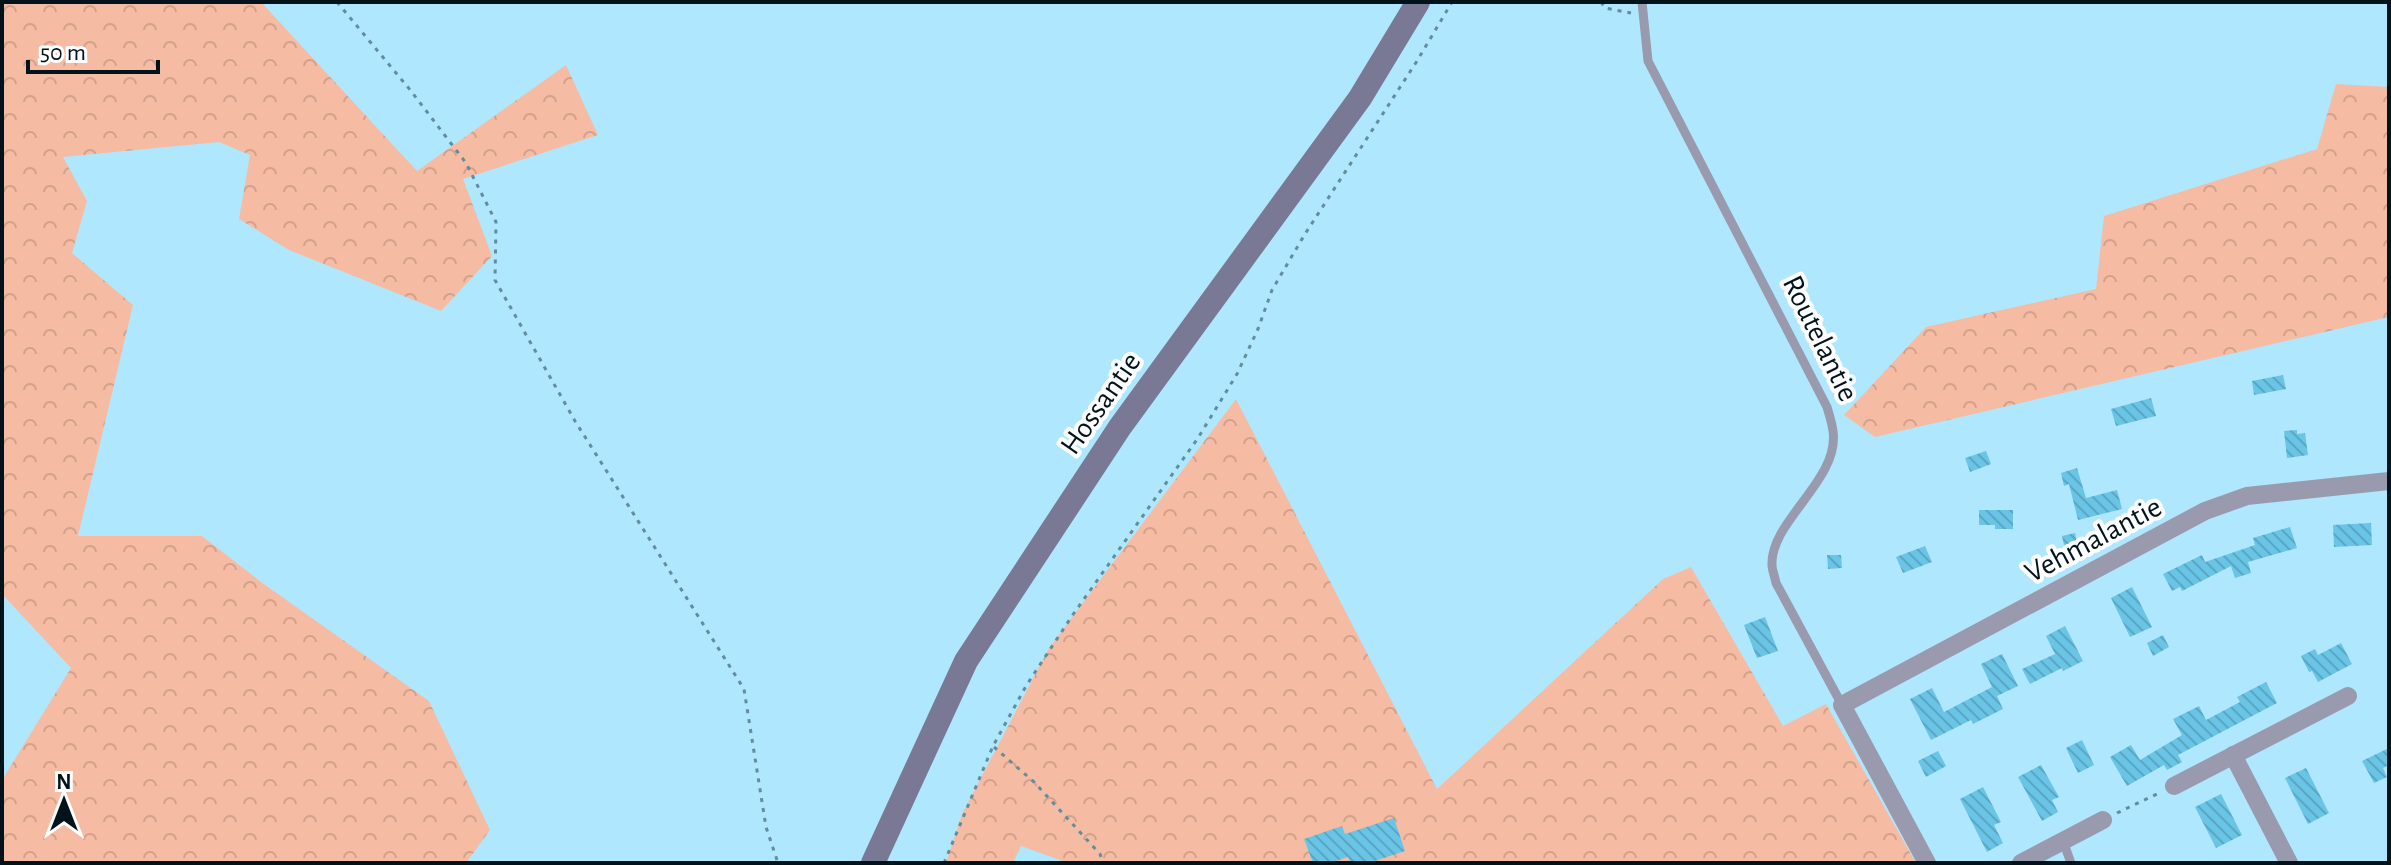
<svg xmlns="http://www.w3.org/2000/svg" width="2391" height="865" viewBox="0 0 2391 865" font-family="'Alegreya Sans',sans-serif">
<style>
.forest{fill:url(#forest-crowns)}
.building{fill:url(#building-back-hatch)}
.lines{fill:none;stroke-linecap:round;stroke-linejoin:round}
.path{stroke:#648c9c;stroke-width:3;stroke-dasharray:4 6;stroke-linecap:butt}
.service{stroke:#9a9aae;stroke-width:9}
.minor{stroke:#9a9aae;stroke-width:18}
.secondary{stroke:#797996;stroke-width:24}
.labels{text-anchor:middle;stroke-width:8;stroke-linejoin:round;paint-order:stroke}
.street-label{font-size:30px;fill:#00121a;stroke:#fefefe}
</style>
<defs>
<pattern id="forest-crowns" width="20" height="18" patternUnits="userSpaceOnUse" patternTransform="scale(2)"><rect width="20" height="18" fill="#f6bca3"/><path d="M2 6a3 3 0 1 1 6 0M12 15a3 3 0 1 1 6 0" fill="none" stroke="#d1a18c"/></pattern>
<pattern id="building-back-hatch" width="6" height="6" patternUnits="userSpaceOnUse" patternTransform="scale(2)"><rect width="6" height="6" fill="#6ac4e5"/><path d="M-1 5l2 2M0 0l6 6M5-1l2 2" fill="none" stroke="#5aa7c4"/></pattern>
</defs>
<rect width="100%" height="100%" fill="#afe7fe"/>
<g class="forest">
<polygon points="2,2 261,2 417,171 566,65 598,135 463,179 492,256 441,311 289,250 239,219 250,155 219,142 63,157 87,201 72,253 133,305 78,536 202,536 261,582 429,701 490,830 466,863 2,863 2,780 71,668 2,594"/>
<polygon points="2336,84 2389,87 2389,317 1875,437 1844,415 1926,327 2096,289 2104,216 2317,149"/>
<polygon points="1236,399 1437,789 1663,579 1691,567 1783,726 1826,704 1916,863 1068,863 1021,846 1013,863 946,863 962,814 1049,648"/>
</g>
<g class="building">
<polygon points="2283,375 2286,389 2254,395 2252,381"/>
<polygon points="2151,398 2156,416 2116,426 2111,409"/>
<polygon points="2297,430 2297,434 2305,433 2308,455 2287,458 2284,431"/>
<polygon points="1986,451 1991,464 1970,472 1965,458"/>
<polygon points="2077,468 2086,498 2117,490 2122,509 2078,520 2069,484 2064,486 2061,473"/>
<polygon points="1979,510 2013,510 2013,529 1995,529 1995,525 1979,525"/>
<polygon points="2371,523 2372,545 2334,547 2333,525"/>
<polygon points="2290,527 2297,548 2248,562 2251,573 2235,578 2231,566 2182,591 2180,587 2172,591 2163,574 2202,555 2205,562 2255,545 2253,538"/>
<polygon points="2075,533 2079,551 2066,554 2062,536"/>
<polygon points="1925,546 1932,562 1903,573 1896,557"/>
<polygon points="1827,555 1841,555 1842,568 1828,569"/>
<polygon points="2132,587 2152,627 2130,637 2111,598"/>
<polygon points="1765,617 1778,651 1757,658 1744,625"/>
<polygon points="2065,626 2083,661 2063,671 2062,668 2030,684 2022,669 2055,654 2046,636"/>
<polygon points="2163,635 2169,647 2153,656 2147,643"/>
<polygon points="2341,643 2352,664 2318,682 2312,671 2309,672 2301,656 2315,649 2318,655"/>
<polygon points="2002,654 2018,686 1997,696 2003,709 1973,724 1971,720 1931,740 1910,699 1932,688 1944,712 1992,687 1981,664"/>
<polygon points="2266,682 2277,703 2178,755 2182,762 2167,770 2164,765 2127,786 2110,757 2131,745 2140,760 2182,735 2173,719 2199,706 2206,720 2240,702 2237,697"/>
<polygon points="2082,740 2094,765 2078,773 2066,748"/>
<polygon points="2389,748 2389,765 2383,768 2387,777 2374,783 2362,761"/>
<polygon points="1938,751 1946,766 1926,777 1918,761"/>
<polygon points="2041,765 2059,797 2052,800 2058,812 2042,821 2018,777"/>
<polygon points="2306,768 2329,813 2308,824 2285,778"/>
<polygon points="1983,787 2001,822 1994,825 2003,843 1987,852 1960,799"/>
<polygon points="2221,794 2242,835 2216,848 2195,807"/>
<polygon points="1394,818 1405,851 1369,863 1351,863 1348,857 1330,863 1313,863 1304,839 1342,826 1345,834"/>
</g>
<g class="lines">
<g class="path">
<polyline points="337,2 411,91 466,163 496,222 495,280 575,421 744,689 766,827 778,863"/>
<polyline points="1601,2 1605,8 1631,13"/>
<polyline points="994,747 1034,782 1100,854 1103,863"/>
<polyline points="2117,813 2157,794"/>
<polyline points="944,863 993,746 1026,686 1072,616 1198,438 1237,374 1258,329 1272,290 1305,234 1417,61 1452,2"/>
</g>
<g class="service">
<path d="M1642 2 1648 61 1827 407C1829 414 1832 423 1833 431 1840 480 1770 521 1772 565 1772 570 1775 577 1776 583L1842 705"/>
<polyline points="2063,841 2071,863"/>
</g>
<g class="minor">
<polyline points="2233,755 2289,863"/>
<polyline points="2174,786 2348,696"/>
<polyline points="1927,863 1842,705 2205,511 2247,496 2389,481"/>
<polyline points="2021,863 2103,820"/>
</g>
<polyline class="secondary" points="873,863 966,661 1120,427 1360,98 1418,2"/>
</g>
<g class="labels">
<g class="street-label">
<text transform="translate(1821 338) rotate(64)" y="10">Routelantie</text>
<text transform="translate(1100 403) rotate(-55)" y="10">Hossantie</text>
<text transform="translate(2093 539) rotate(-28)" y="10">Vehmalantie</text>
</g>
</g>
<rect width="2391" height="865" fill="none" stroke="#00121a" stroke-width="8"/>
<g transform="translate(64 801)" stroke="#fefefe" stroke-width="6" paint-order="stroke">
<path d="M0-6L14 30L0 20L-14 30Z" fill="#00121a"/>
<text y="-12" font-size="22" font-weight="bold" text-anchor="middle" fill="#00121a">N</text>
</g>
<path d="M28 60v12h130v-12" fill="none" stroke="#00121a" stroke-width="4"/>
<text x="40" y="60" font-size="24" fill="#00121a" stroke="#fefefe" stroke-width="6" paint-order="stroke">50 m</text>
</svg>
